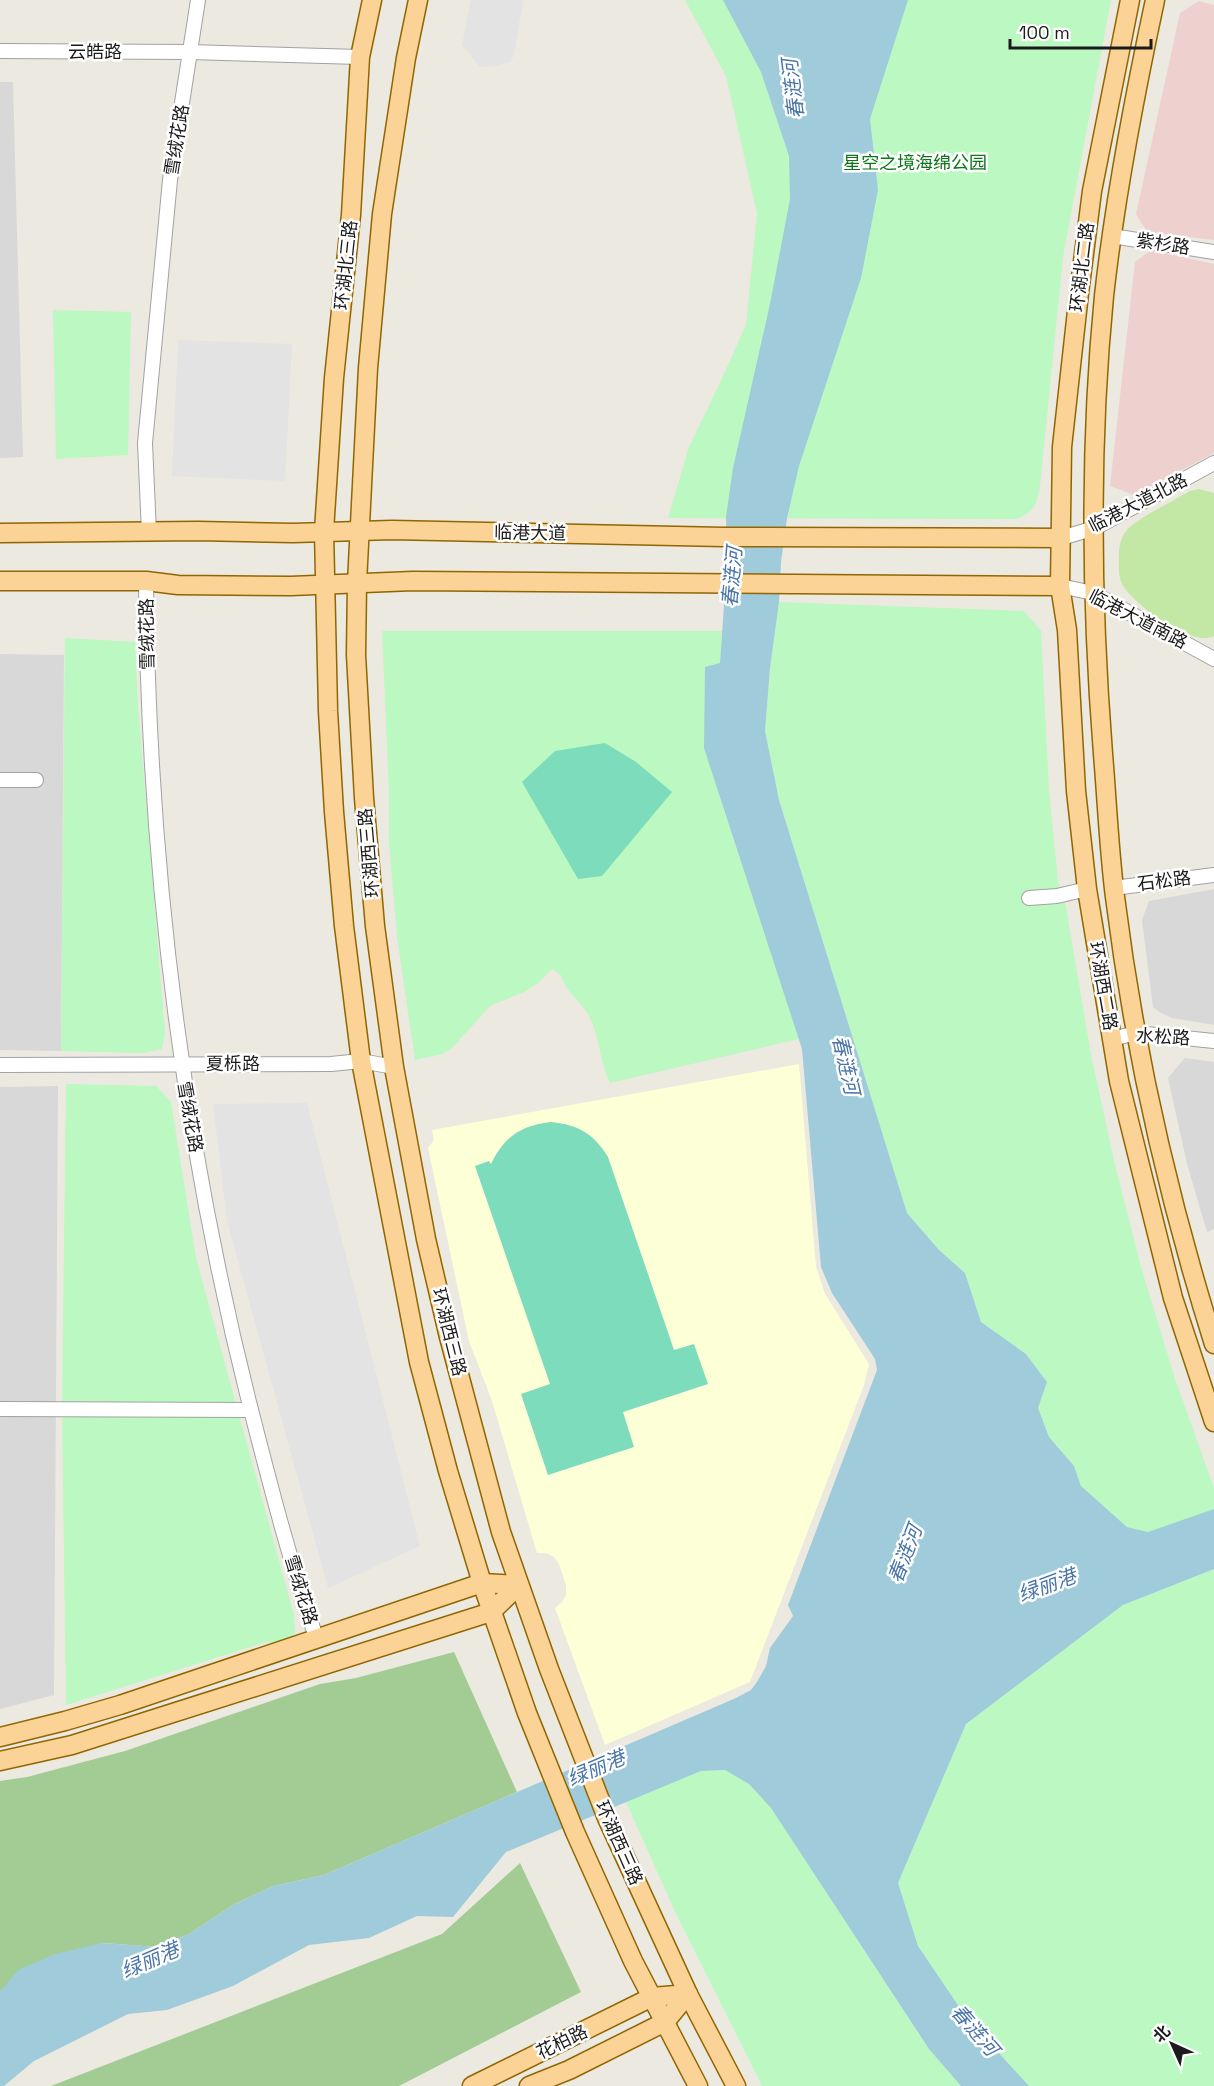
<svg xmlns="http://www.w3.org/2000/svg" width="1214" height="2086" viewBox="0 0 1214 2086" font-family="'Space Grotesk','Noto Sans SC',sans-serif">
<style>
.residential{fill:#d9d8d8}
.commercial{fill:#eed1ce}
.education{fill:#fdffd7}
.grass{fill:#c3e7a5}
.forest{fill:#a3cc95}
.park{fill:#bbf8c2}
.pitch{fill:#7ddcbb}
.parking{fill:#e3e3e3}
.water{fill:#a0cbdb}
.lines{fill:none;stroke-linecap:round;stroke-linejoin:round}
.minor-casing{stroke:#a2a2a2;stroke-width:16}
.major-casing{stroke:#906601;stroke-width:21}
.minor{stroke:#fff;stroke-width:14}
.major{stroke:#fbd397;stroke-width:18}
.labels{text-anchor:middle;stroke-width:5;stroke-linejoin:round;paint-order:stroke}
.street-label{font-size:18px;fill:#1b1b1b;stroke:#fff}
.park-label{font-size:18px;fill:#0c7618;stroke:#fff}
.water-label{font-size:20px;font-style:italic;fill:#4975a8;stroke:#fff}
</style>
<rect width="100%" height="100%" fill="#ece9e0"/>
<g class="residential">
<polygon points="0,82 13,82 23,457 0,458"/>
<polygon points="0,654 64,655 61,1051 0,1050"/>
<polygon points="1214,889 1214,1025 1172,1018 1161,1013 1153,1007 1142,920 1149,901"/>
<polygon points="1185,1058 1214,1062 1214,1229 1207,1232 1187,1164 1168,1078"/>
<polygon points="58,1086 54,1695 0,1709 0,1087"/>
</g>
<g class="commercial">
<polygon points="1199,1 1214,5 1214,240 1147,232 1136,214 1180,13"/>
<polygon points="1151,250 1214,264 1214,453 1134,495 1110,486 1135,262"/>
</g>
<polygon class="education" points="799,1064 816,1267 825,1294 869,1364 864,1385 750,1682 605,1745 555,1608 562,1602 566,1595 566,1585 559,1564 554,1557 546,1553 537,1553 492,1401 469,1341 428,1148 434,1140 432,1130"/>
<path class="grass" d="M1199 489 1214 493V636C1192 648 1132 603 1122 584 1118 576 1119 565 1119 556 1119 545 1121 535 1130 527 1144 515 1173 501 1190 491Z"/>
<g class="forest">
<polygon points="454,1652 517,1792 324,1875 273,1886 233,1905 189,1934 158,1947 102,1943 0,1992 0,1781 27,1777 125,1751 320,1684 356,1678"/>
<polygon points="520,1863 581,1992 399,2086 51,2086 442,1934"/>
</g>
<g class="park">
<path d="M685 0H1111L1063 257 1040 486C1036 506 1035 510 1017 519L668 518 689 447 718 387 746 325 757 213 726 76Z"/>
<polygon points="53,310 131,312 128,455 56,459"/>
<polygon points="779,602 1024,611 1041,631 1049,790 1058,882 1066,907 1091,1055 1115,1165 1141,1267 1175,1379 1214,1488 1214,1509 1148,1532 1127,1527 1081,1486 1074,1466 1049,1437 1038,1408 1047,1382 1026,1354 981,1322 965,1273 939,1250 907,1213 779,800 765,731 770,668"/>
<path d="M382 631H722L720 663 722 804 799 1039 610 1083C600 1063 600 1039 590 1018 583 1002 565 993 561 975L552 969 537 984 524 992 490 1006 452 1048 442 1054 415 1060 397 937 389 842V791Z"/>
<polygon points="65,638 135,642 138,705 165,1033 162,1049 144,1053 61,1051"/>
<polygon points="66,1084 156,1086 171,1102 196,1258 294,1615 295,1633 285,1641 263,1643 66,1705 62,1406"/>
<polygon points="1214,1569 1214,2086 1029,2086 966,2017 918,1946 898,1883 966,1724 1123,1605"/>
<polygon points="725,1770 749,1784 771,1808 929,2049 961,2086 762,2086 677,1916 626,1802 701,1771"/>
</g>
<g class="pitch">
<polygon points="605,743 636,762 672,792 602,876 578,879 522,782 555,751"/>
<path d="M551 1122C579 1125 594 1134 608 1157L674 1350 694 1344 708 1384 623 1412 634 1447 548 1475 521 1394 550 1384 475 1166 489 1161 491 1164C505 1136 520 1126 551 1122Z"/>
</g>
<g class="parking">
<polygon points="471,0 523,0 514,55 510,62 491,67 480,67 462,45"/>
<polygon points="178,340 292,344 285,481 172,476"/>
<polygon points="307,1103 420,1546 328,1588 227,1221 213,1104"/>
</g>
<polygon class="water" points="723,0 908,0 870,119 878,190 861,278 799,466 787,518 781,562 779,602 770,668 765,731 779,800 907,1213 939,1250 965,1273 981,1322 1026,1354 1047,1382 1038,1408 1049,1437 1074,1466 1081,1486 1127,1527 1148,1532 1214,1509 1214,1569 1123,1605 966,1724 898,1883 918,1946 966,2017 1029,2086 961,2086 929,2049 771,1808 749,1784 725,1770 701,1771 506,1852 453,1917 417,1916 369,1938 309,1945 233,1986 167,2010 128,2014 34,2061 4,2086 0,2086 0,1992 18,1970 55,1954 102,1943 158,1947 189,1934 233,1905 273,1886 324,1875 736,1698 751,1690 757,1682 766,1666 770,1648 793,1616 788,1605 877,1370 875,1359 832,1293 821,1267 802,1049 704,748 705,667 720,663 727,562 726,517 733,468 770,304 790,199 789,156 761,72"/>
<g class="lines">
<g class="minor-casing">
<g id="minor">
<polyline points="0,51 190,52 360,57"/>
<polyline points="1112,236 1214,252"/>
<polyline points="149,533 145,443 170,180 198,0"/>
<polyline points="1061,538 1095,528 1214,463"/>
<path d="M146 581C148 860 182 1136 250 1406 270 1484 290 1563 317 1640"/>
<polyline points="1060,586 1093,593 1214,659"/>
<polyline points="0,780 36,780"/>
<polyline points="1114,888 1214,875"/>
<polyline points="1029,898 1057,896 1087,889"/>
<polyline points="1112,1039 1136,1033 1214,1041"/>
<polyline points="0,1065 331,1064 361,1061 394,1067"/>
<polyline points="0,1409 251,1410"/>
</g>
</g>
<g class="major-casing">
<g id="major">
<polyline points="372,0 360,57 351,215 334,378 324,531 328,711 334,812 344,926 361,1061 419,1362 448,1471 482,1583 527,1713 575,1832 633,1961 698,2086"/>
<polyline points="418,0 406,58 382,214 368,368 357,583 356,655 364,798 375,926 394,1067 426,1239 449,1337 501,1532 549,1669 607,1818 688,1994 736,2086"/>
<polyline points="1130,0 1092,191 1079,293 1062,447 1060,586 1067,630 1076,791 1087,889 1119,1081 1173,1298 1214,1422"/>
<path d="M1155 0C1134 98 1115 197 1104 296 1089 449 1091 601 1103 754 1107 801 1109 850 1115 897 1134 1049 1168 1198 1214 1344"/>
<polyline points="0,533 198,531 293,533 392,530 724,537 1061,538"/>
<polyline points="0,581 146,581 178,585 291,586 413,581 1060,586"/>
<polyline points="0,1737 65,1721 120,1705 482,1583 519,1585"/>
<polyline points="0,1761 72,1745 491,1612 519,1585"/>
<polyline points="472,2086 652,1997 688,1994"/>
<polyline points="529,2086 569,2070 665,2022 688,1994"/>
</g>
</g>
<use href="#minor" class="minor"/>
<use href="#major" class="major"/>
</g>
<g class="labels">
<g class="street-label">
<text x="95" y="58">云皓路</text>
<text transform="translate(177 140) rotate(-81)" y="6">雪绒花路</text>
<text transform="translate(1163 244) rotate(9)" y="6">紫杉路</text>
<text transform="translate(346 265) rotate(-84)" y="6">环湖北三路</text>
<text transform="translate(1082 267) rotate(-83)" y="6">环湖北二路</text>
<text transform="translate(1138 503) rotate(-27)" y="6">临港大道北路</text>
<text transform="translate(530 533) rotate(1)" y="6">临港大道</text>
<text transform="translate(1138 619) rotate(27)" y="6">临港大道南路</text>
<text transform="translate(147 634) rotate(-91)" y="6">雪绒花路</text>
<text transform="translate(369 853) rotate(-95)" y="6">环湖西三路</text>
<text transform="translate(1164 881) rotate(-7)" y="6">石松路</text>
<text transform="translate(1103 986) rotate(80)" y="6">环湖西二路</text>
<text transform="translate(1163 1037) rotate(3)" y="6">水松路</text>
<text x="233" y="1070">夏栎路</text>
<text transform="translate(190 1117) rotate(80)" y="6">雪绒花路</text>
<text transform="translate(449 1332) rotate(76)" y="6">环湖西三路</text>
<text transform="translate(301 1590) rotate(73)" y="6">雪绒花路</text>
<text transform="translate(619 1843) rotate(66)" y="6">环湖西三路</text>
<text transform="translate(562 2042) rotate(-26)" y="6">花柏路</text>
</g>
<g class="park-label">
<text x="915" y="169">星空之境海绵公园</text>
</g>
<g class="water-label">
<text transform="translate(793 89) rotate(-97)" y="7">春涟河</text>
<text transform="translate(732 577) rotate(-85)" y="7">春涟河</text>
<text transform="translate(846 1065) rotate(77)" y="7">春涟河</text>
<text transform="translate(905 1554) rotate(-69)" y="7">春涟河</text>
<text transform="translate(1047 1585) rotate(-20)" y="7">绿丽港</text>
<text transform="translate(596 1768) rotate(-23)" y="7">绿丽港</text>
<text transform="translate(150 1960) rotate(-23)" y="7">绿丽港</text>
<text transform="translate(975 2030) rotate(49)" y="7">春涟河</text>
</g>
</g>
<g transform="translate(1172 2044) rotate(315)" stroke="#ffffff" stroke-width="4.5" paint-order="stroke">
<path d="M0-4.5L10 22L0 15L-10 22Z" fill="#1b1b1b"/>
<text y="-9" font-size="16" font-weight="bold" text-anchor="middle" fill="#1b1b1b">北</text>
</g>
<path d="M1010 39v9h141v-9" fill="none" stroke="#1b1b1b" stroke-width="3"/>
<text x="1019" y="39" font-size="18" fill="#1b1b1b" stroke="#ffffff" stroke-width="4.5" paint-order="stroke">100 m</text>
</svg>
